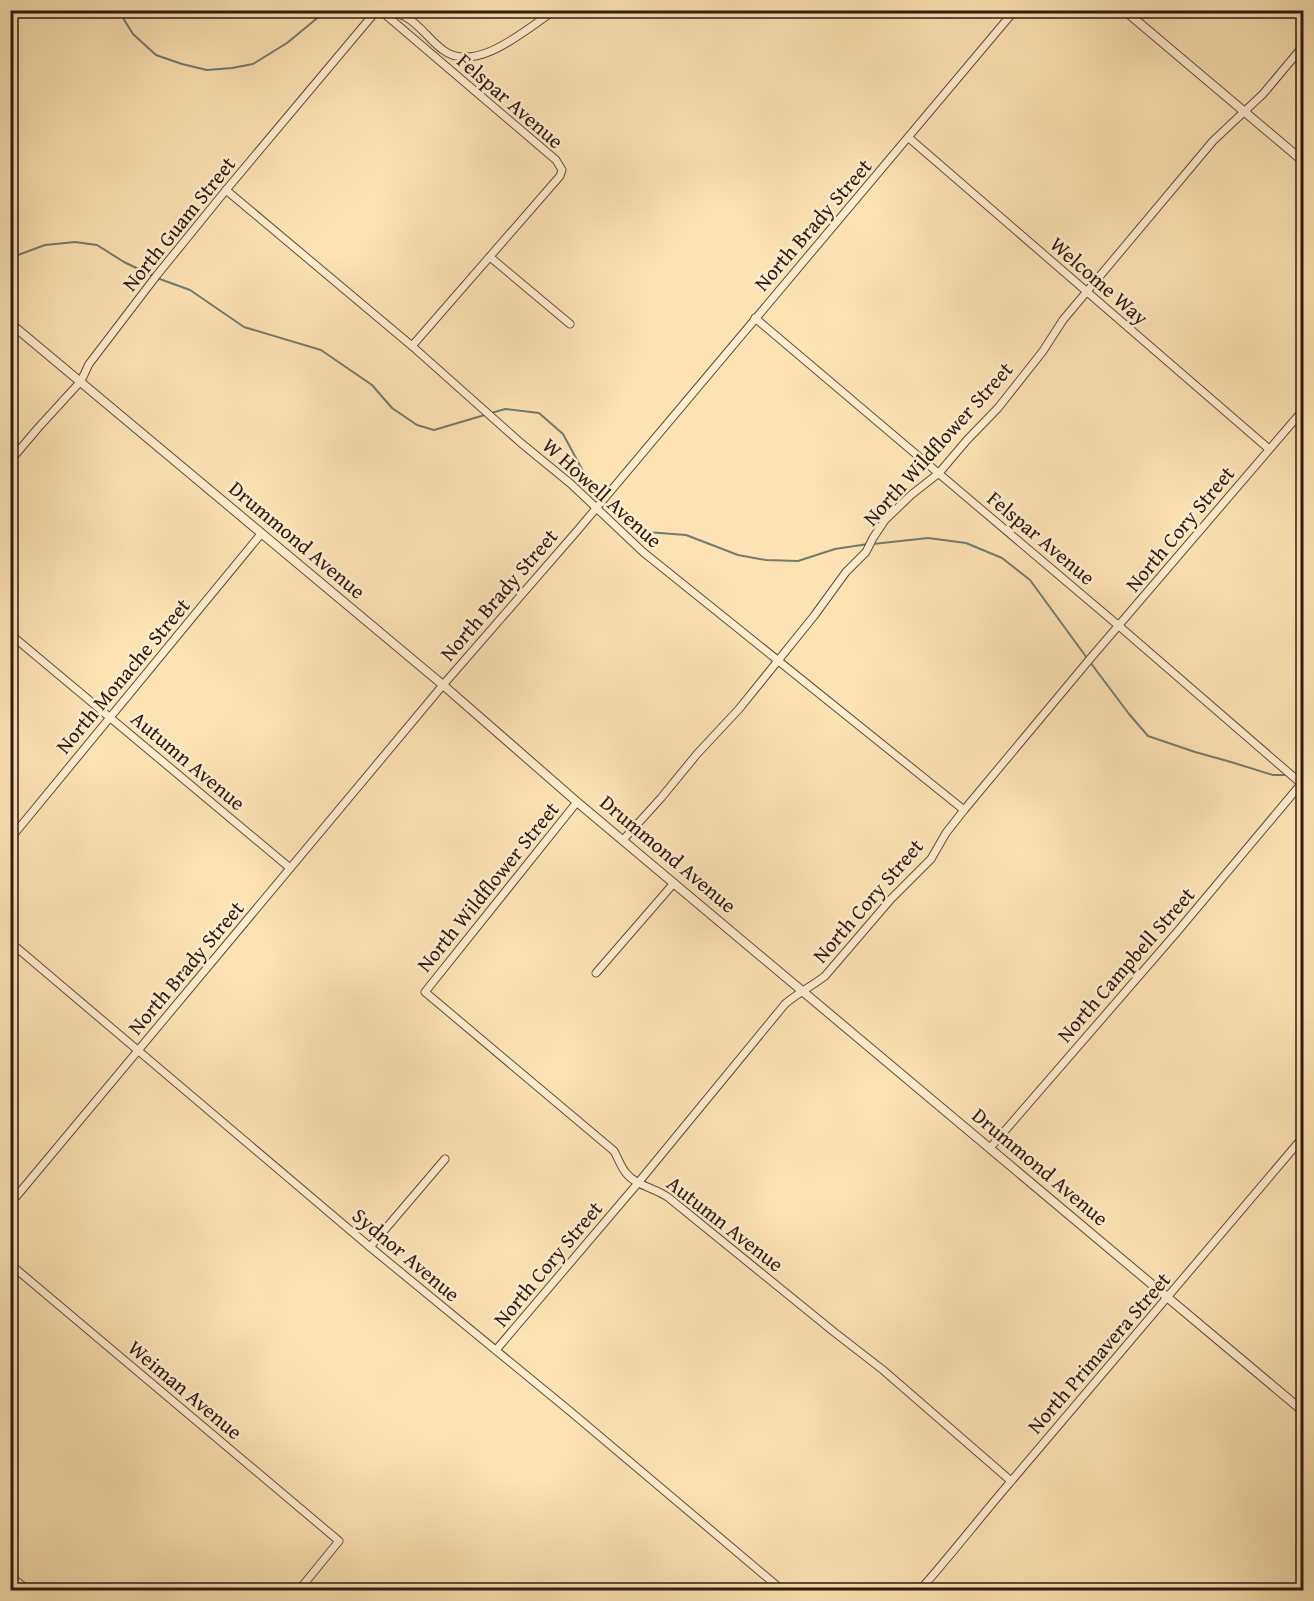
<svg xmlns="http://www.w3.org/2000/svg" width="1314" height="1601" viewBox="0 0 1314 1601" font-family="'Gentium Book Plus',serif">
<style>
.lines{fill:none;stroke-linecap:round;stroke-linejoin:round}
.stream{stroke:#717c6f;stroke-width:2}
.minor-casing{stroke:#614c38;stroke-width:9}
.tertiary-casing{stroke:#614c38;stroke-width:10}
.minor{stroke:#feedce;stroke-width:7}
.tertiary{stroke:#feedce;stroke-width:8}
.labels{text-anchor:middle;stroke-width:5;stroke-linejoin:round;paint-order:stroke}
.street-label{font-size:21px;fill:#2d1a0f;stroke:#feedce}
</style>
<rect width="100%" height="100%" fill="#fde3b4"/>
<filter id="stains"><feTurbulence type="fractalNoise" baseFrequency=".00333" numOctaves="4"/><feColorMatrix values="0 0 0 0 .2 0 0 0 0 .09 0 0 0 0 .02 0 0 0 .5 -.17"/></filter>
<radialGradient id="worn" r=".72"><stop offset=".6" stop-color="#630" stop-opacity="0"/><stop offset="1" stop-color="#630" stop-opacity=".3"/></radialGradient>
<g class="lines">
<g class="stream">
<polyline points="118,10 133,34 156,55 182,64 207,70 232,68 253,64 287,43 327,10"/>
<polyline points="10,258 45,245 75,242 97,245 124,262 157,278 190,290 244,327 321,350 372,385 392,408 417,425 434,430 505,409 539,413 563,434 583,471 601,498"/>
<polyline points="605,502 628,524 647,532 686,535 738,555 766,560 798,561 835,549 868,544"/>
<polyline points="873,544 928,538 966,543 1002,558 1030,580 1087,658"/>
<polyline points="1090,662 1129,714 1148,736 1195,752 1231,762 1273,775 1289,775"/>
<polyline points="1294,774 1304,774"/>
</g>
<g class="minor-casing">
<g id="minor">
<polyline points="380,10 556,160 562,170 560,176 412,346"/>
<path d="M386 10C392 12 399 14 404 16 420 24 429 40 443 50 476 75 528 28 555 10"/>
<polyline points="909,138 1269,449"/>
<polyline points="226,190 412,346 521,443 571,484 643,552 964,810"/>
<polyline points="490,257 570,324"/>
<polyline points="755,318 1119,626 1304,786"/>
<polyline points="10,461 38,428 81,381 89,364 157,275 226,190 377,10"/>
<polyline points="10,634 290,868"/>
<path d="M577 802 425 992 614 1151C618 1158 621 1167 626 1173 636 1186 656 1188 669 1198L834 1332 883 1370 1011 1481"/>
<polyline points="10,839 261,534"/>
<polyline points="623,840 661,798 697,754 739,709 814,616 846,572 866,552 873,538 885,520 911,495 939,473 967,440 998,408 1043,351 1063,320 1213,141 1263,94 1304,45"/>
<polyline points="10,942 370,1247 571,1412 782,1590"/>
<polyline points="596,973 674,883"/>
<polyline points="990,1148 1177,932 1301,784"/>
<polyline points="10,1204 443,685 577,531 1015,10"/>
<polyline points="370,1247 445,1159"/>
<polyline points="10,1264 339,1541 299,1590"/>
<path d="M496 1350 638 1183 785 1004C798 993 812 986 825 976L891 899 931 859 946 833 964 810 1089 660 1304 409"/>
<polyline points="10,1576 28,1590"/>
<path d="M920 1590C952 1554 981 1516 1013 1479 1110 1365 1207 1251 1304 1136"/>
</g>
</g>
<g class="tertiary-casing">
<g id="tertiary">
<polyline points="1124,10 1304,162"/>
<polyline points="10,323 443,685 577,802 1304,1412"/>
</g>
</g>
<use href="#minor" class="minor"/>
<use href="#tertiary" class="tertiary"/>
</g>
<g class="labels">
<g class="street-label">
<text transform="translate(510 101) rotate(41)" y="7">Felspar Avenue</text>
<text transform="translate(179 224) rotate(-51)" y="7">North Guam Street</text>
<text transform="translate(813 225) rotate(-49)" y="7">North Brady Street</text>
<text transform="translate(1099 281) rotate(41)" y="7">Welcome Way</text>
<text transform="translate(938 444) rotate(-48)" y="7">North Wildflower Street</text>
<text transform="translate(602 493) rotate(42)" y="7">W Howell Avenue</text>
<text transform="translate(1180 529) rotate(-50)" y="7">North Cory Street</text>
<text transform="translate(1041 538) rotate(40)" y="7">Felspar Avenue</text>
<text transform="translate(297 540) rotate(40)" y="7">Drummond Avenue</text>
<text transform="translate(499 595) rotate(-49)" y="7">North Brady Street</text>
<text transform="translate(123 676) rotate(-50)" y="7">North Monache Street</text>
<text transform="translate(188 761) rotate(40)" y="7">Autumn Avenue</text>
<text transform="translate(668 854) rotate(40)" y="7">Drummond Avenue</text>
<text transform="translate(488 887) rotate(-51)" y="7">North Wildflower Street</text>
<text transform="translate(868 901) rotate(-49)" y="7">North Cory Street</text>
<text transform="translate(1126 965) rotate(-49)" y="7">North Campbell Street</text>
<text transform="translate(186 968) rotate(-50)" y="7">North Brady Street</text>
<text transform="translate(1040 1167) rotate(40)" y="7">Drummond Avenue</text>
<text transform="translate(725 1224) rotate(38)" y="7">Autumn Avenue</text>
<text transform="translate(406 1255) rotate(40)" y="7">Sydnor Avenue</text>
<text transform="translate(548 1264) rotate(-50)" y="7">North Cory Street</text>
<text transform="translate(1099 1353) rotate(-49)" y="7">North Primavera Street</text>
<text transform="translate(185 1390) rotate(40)" y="7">Weiman Avenue</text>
</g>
</g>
<rect width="1314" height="1601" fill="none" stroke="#fde3b4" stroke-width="36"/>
<rect x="12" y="12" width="1290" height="1577" fill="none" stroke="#2d1a0f" stroke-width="3"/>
<rect x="18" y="18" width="1278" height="1565" fill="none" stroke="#2d1a0f" stroke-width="1.5"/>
<rect width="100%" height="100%" filter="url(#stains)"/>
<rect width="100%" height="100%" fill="url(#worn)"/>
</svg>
